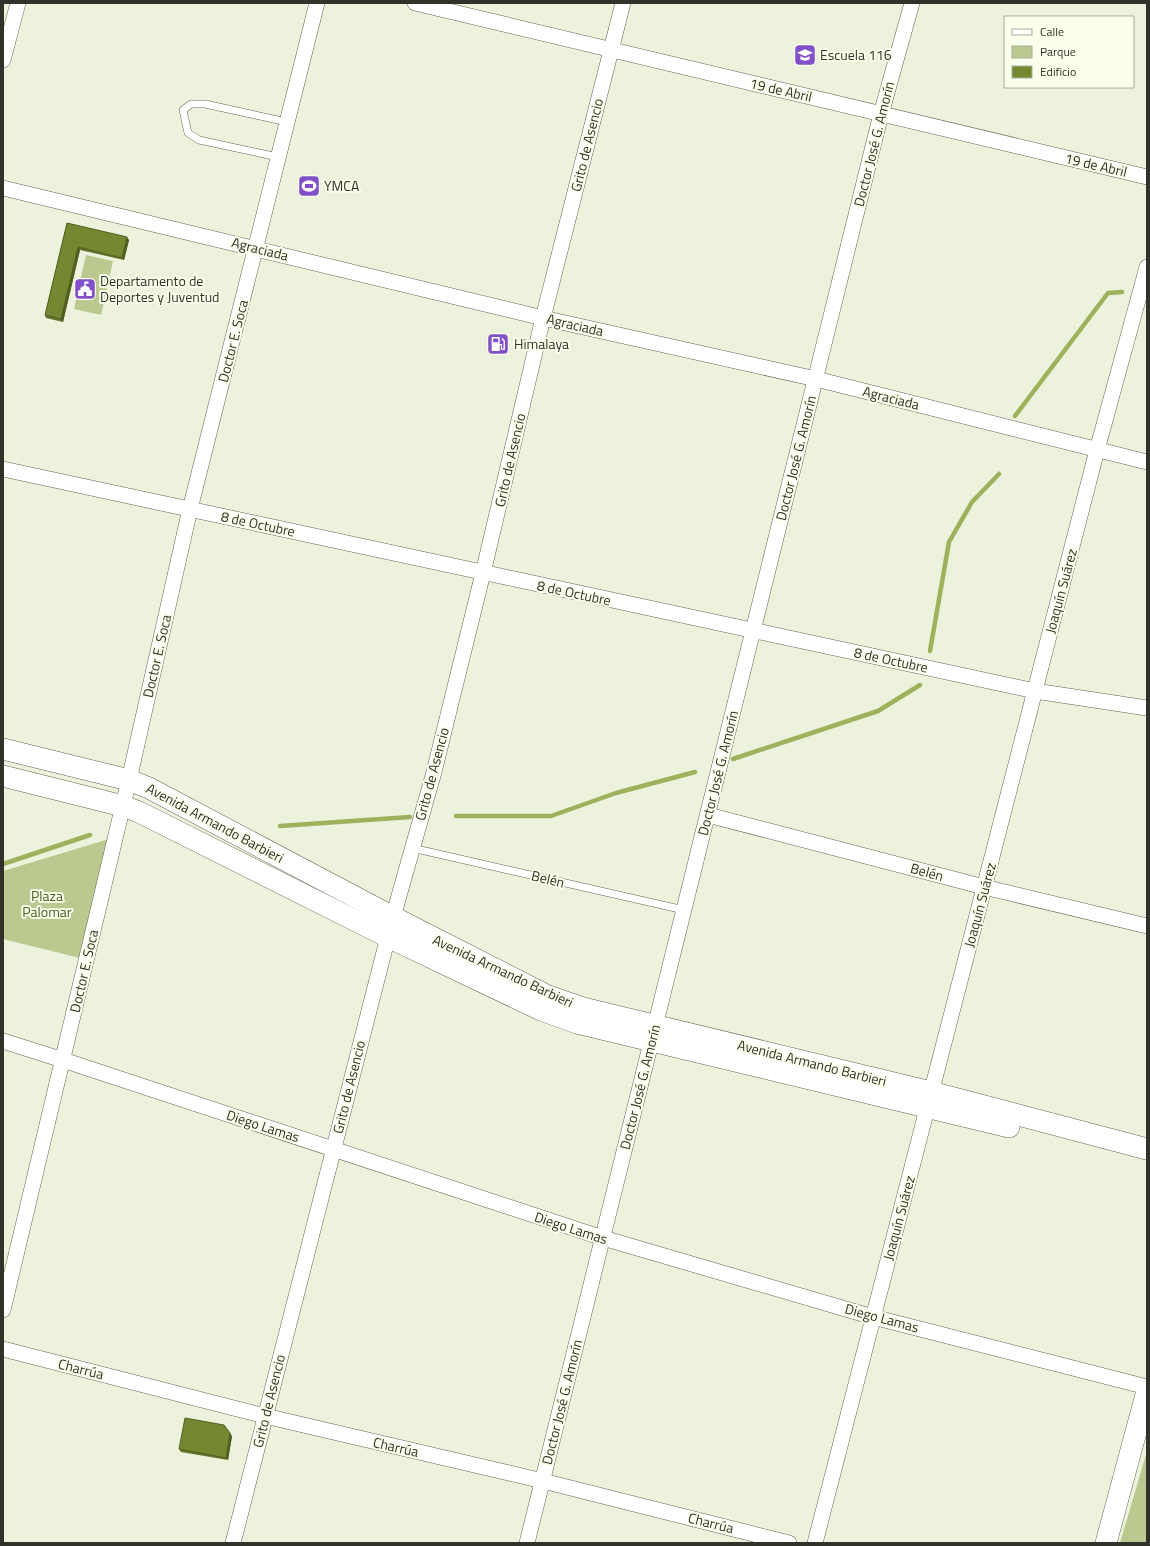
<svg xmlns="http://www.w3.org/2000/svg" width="1150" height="1546" viewBox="0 0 1150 1546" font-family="'Titillium Web',sans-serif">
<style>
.park{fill:#bbc990}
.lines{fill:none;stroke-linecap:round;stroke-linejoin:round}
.stream{stroke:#9eb15c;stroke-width:4.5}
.lane-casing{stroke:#616753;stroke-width:8}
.street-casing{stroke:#616753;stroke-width:16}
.secondary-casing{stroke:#616753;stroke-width:22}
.lane{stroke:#fff;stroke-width:7}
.street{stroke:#fff;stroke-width:15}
.secondary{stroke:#fff;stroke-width:21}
.wall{fill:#65742a}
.shaded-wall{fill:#535e22}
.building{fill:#768731;stroke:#535e22}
.labels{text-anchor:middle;stroke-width:4;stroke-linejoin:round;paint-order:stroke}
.poi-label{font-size:14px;fill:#31332a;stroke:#faffec;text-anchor:start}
.street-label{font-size:14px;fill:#31332a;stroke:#faffec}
.park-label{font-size:14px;fill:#515d21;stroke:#faffec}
</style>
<rect width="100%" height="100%" fill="#ecf2db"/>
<g class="park">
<polygon points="86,255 113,261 101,315 74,309"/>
<polygon points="109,839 80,958 3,939 3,871"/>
<polygon points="1147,1451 1147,1543 1120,1543"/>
</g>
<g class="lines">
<g class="stream">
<polyline points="1015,416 1108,293 1122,292"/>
<polyline points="930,651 949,542 972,502 999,474"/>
<polyline points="733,759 878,711 920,685"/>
<polyline points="456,816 551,816 616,793 695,772"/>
<polyline points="280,826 410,817"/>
<polyline points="3,864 90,835"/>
</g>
<g class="lane-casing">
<g id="lane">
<polyline points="278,157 199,140 188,133 183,110 191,104 205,104 287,122"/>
<polyline points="412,848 684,910"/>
</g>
</g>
<g class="street-casing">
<g id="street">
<polyline points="415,3 1147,177"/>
<polyline points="3,60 18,3"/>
<polyline points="3,188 543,318 816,379 1147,462"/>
<polyline points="3,469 1035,691 1147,708"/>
<polyline points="708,815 984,887 1147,926"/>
<polyline points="3,1041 63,1060 603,1238 873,1317 1147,1387"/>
<polyline points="3,1310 129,780 190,509 317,3"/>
<polyline points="3,1349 265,1416 543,1481 789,1543"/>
<polyline points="233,1543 393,917 434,772 483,573 543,318 623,3"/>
<polyline points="527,1543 881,114 912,3"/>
<polyline points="815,1543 1097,450 1147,267"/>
</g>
</g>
<g class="secondary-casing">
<g id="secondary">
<polyline points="3,749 129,780 149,788 393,917 548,996 583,1008 931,1092 1147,1149"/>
<polyline points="3,776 123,806 139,812 388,937 541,1010 577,1023 1009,1127"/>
<polyline points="1106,1543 1147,1391"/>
</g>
</g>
<use href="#lane" class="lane"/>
<use href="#street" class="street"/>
<use href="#secondary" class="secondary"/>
</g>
<g class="wall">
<polygon points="67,223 129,240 124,260 80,250 63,322 46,318 45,315"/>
<polygon points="232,1436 228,1460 181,1452 179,1449"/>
</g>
<g class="shaded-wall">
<polygon points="127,237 129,240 124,260 122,258"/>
<polygon points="78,247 80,250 63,322 61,319"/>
<polygon points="230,1433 232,1436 228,1460 226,1458"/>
</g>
<g class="building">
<polygon points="67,223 127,237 122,258 78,247 61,319 45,315"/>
<polygon points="185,1418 224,1425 230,1433 226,1458 179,1449"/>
</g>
<defs>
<g id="school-square" transform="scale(1.15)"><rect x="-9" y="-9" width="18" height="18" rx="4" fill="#8250c8" stroke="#faffec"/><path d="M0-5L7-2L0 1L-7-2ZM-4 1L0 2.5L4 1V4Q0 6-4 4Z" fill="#fff"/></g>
<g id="stadium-square" transform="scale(1.15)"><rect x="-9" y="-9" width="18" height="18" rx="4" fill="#8250c8" stroke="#faffec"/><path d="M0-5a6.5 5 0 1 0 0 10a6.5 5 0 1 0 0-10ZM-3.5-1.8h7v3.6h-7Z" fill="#fff"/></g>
<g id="civic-square" transform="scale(1.15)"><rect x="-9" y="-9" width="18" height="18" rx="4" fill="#8250c8" stroke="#faffec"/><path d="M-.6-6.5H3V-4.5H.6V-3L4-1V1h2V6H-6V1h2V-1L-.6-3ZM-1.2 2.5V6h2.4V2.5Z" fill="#fff"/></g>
<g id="fuel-square" transform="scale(1.15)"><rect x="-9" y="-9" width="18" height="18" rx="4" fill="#8250c8" stroke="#faffec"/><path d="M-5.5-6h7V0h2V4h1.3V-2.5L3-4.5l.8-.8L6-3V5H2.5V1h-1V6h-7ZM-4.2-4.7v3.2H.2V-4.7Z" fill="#fff"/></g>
</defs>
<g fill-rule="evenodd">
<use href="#school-square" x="805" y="55"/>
<use href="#stadium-square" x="309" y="186"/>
<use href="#civic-square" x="85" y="289"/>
<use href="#fuel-square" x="498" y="344"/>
</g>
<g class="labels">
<g class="poi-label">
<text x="820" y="60">Escuela 116</text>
<text x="324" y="191">YMCA</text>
<text x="100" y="286">Departamento de<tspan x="100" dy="16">Deportes y Juventud</tspan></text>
<text x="514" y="349">Himalaya</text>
</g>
<g class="street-label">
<text transform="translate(781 90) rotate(13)" y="5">19 de Abril</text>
<text transform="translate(874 144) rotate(-76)" y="5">Doctor José G. Amorín</text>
<text transform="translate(587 145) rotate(-76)" y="5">Grito de Asencio</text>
<text transform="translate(1096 165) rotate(13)" y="5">19 de Abril</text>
<text transform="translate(260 249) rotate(14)" y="5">Agraciada</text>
<text transform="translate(575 325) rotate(13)" y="5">Agraciada</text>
<text transform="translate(233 341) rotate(-76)" y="5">Doctor E. Soca</text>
<text transform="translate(891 398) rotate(14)" y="5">Agraciada</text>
<text transform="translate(796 458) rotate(-76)" y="5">Doctor José G. Amorín</text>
<text transform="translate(510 460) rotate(-77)" y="5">Grito de Asencio</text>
<text transform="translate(258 524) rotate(12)" y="5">8 de Octubre</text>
<text transform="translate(1061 591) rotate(-75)" y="5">Joaquín Suárez</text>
<text transform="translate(574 593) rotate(12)" y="5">8 de Octubre</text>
<text transform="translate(157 656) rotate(-77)" y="5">Doctor E. Soca</text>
<text transform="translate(891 660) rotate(12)" y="5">8 de Octubre</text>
<text transform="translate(718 773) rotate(-76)" y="5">Doctor José G. Amorín</text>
<text transform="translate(432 774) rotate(-75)" y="5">Grito de Asencio</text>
<text transform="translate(215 823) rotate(28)" y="5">Avenida Armando Barbieri</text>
<text transform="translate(927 872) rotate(15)" y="5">Belén</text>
<text transform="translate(548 879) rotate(13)" y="5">Belén</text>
<text transform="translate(980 905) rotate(-75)" y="5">Joaquín Suárez</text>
<text transform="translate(84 971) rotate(-77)" y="5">Doctor E. Soca</text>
<text transform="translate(503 971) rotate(25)" y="5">Avenida Armando Barbieri</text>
<text transform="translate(812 1063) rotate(14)" y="5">Avenida Armando Barbieri</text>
<text transform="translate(349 1087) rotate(-76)" y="5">Grito de Asencio</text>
<text transform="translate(640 1087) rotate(-76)" y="5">Doctor José G. Amorín</text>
<text transform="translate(263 1126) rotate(18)" y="5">Diego Lamas</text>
<text transform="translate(899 1218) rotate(-75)" y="5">Joaquín Suárez</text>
<text transform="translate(571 1228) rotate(18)" y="5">Diego Lamas</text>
<text transform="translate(882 1318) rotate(15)" y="5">Diego Lamas</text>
<text transform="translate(81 1369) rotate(14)" y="5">Charrúa</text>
<text transform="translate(269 1401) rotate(-76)" y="5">Grito de Asencio</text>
<text transform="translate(562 1402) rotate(-76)" y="5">Doctor José G. Amorín</text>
<text transform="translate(396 1447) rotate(13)" y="5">Charrúa</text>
<text transform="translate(711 1523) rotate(14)" y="5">Charrúa</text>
</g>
<g class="park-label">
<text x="47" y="901">Plaza<tspan x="47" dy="16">Palomar</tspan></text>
</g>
</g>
<rect width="1150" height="1546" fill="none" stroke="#31332a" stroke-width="8"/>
<rect x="1004" y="16" width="130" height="72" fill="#faffec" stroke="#aaad9e"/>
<rect x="1012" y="29" width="20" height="6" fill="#ffffff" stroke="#aaad9e"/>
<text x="1040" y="36" font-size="12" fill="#31332a">Calle</text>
<rect x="1012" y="46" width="20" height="12" fill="#bbc990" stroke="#aaad9e"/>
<text x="1040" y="56" font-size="12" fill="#31332a">Parque</text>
<rect x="1012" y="66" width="20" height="12" fill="#768731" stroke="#aaad9e"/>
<text x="1040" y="76" font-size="12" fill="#31332a">Edificio</text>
</svg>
